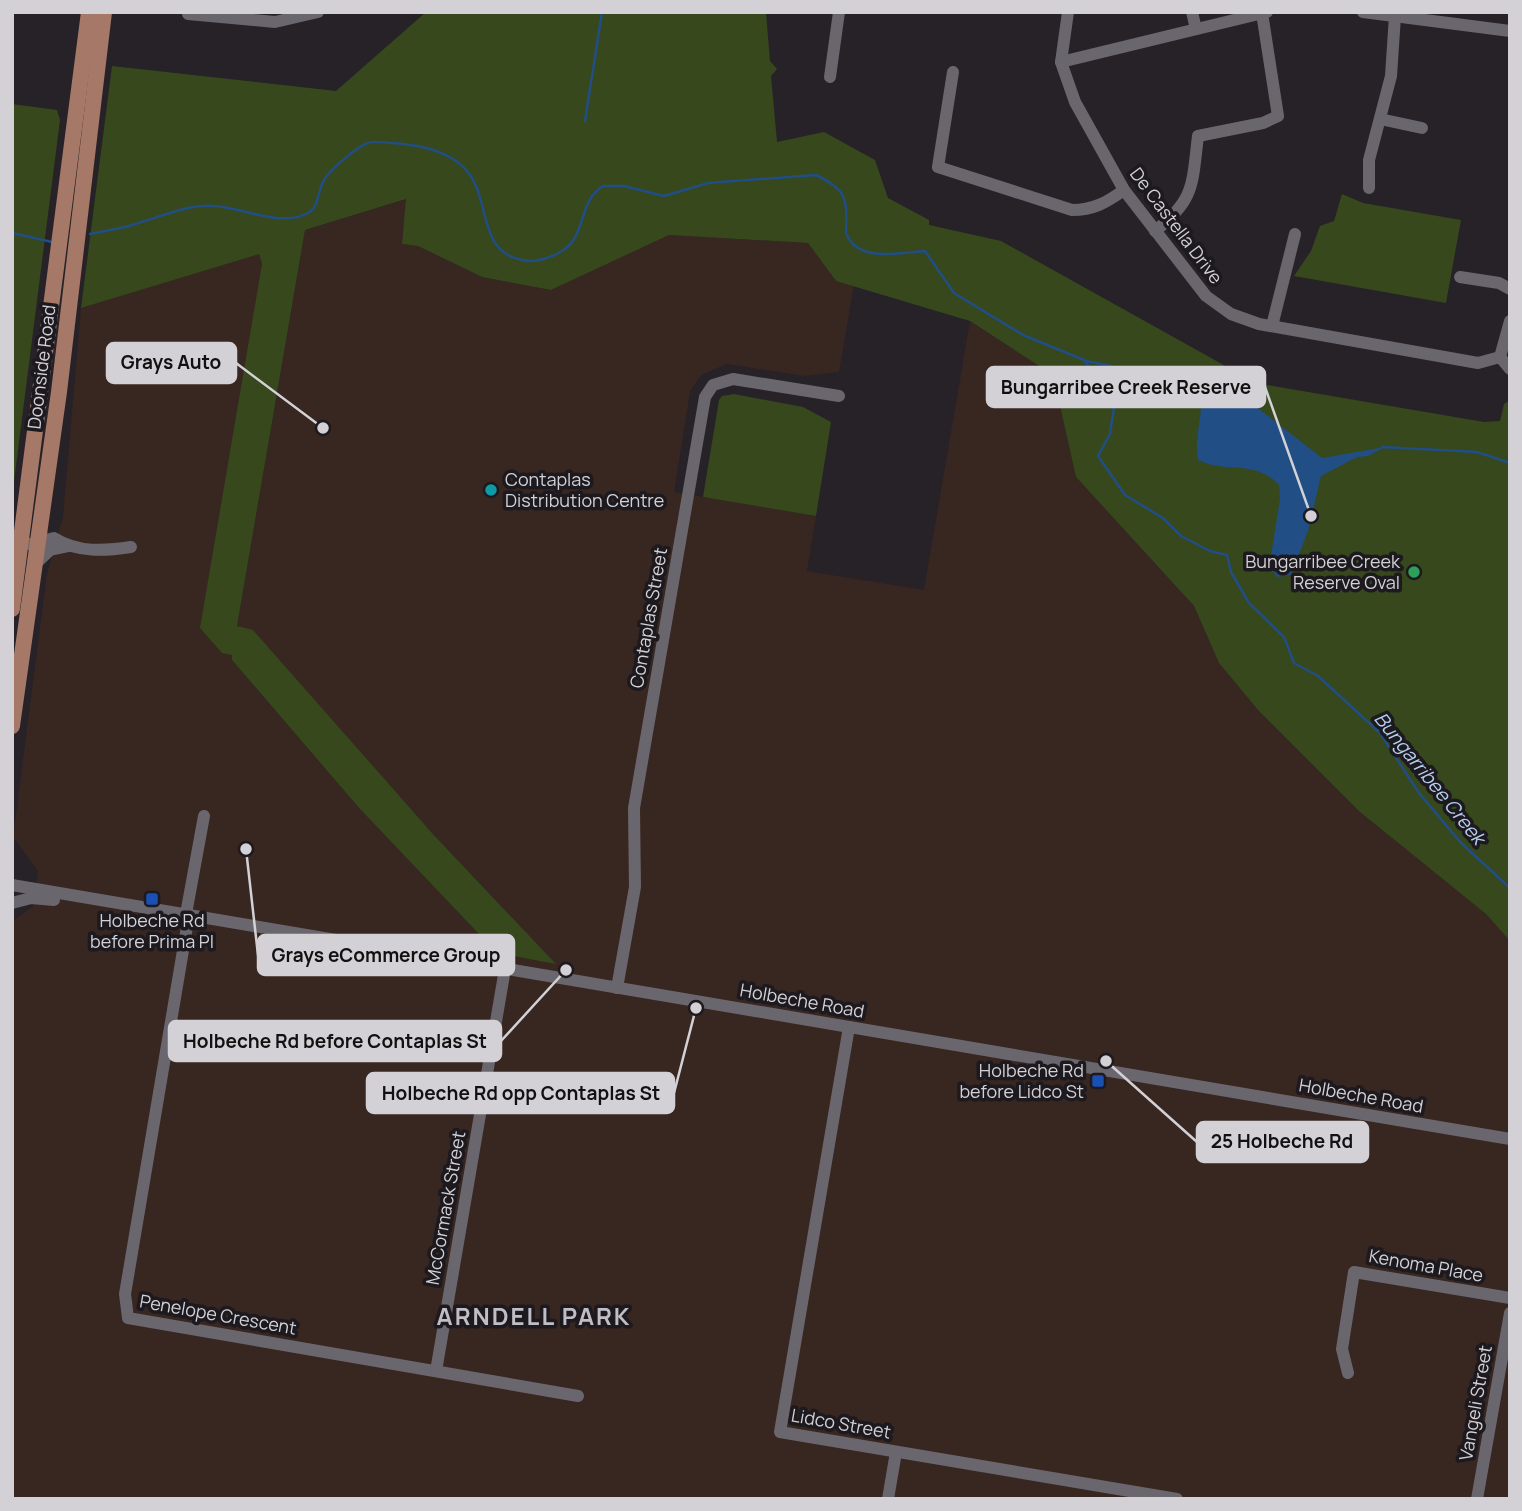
<svg xmlns="http://www.w3.org/2000/svg" width="1522" height="1511" viewBox="0 0 1522 1511" font-family="Manrope,sans-serif">
<style>
.industrial{fill:#382620}
.green{fill:#37481d}
.water{fill:#204e85}
.lines{fill:none;stroke-linecap:round;stroke-linejoin:round}
.stream{stroke:#204e85;stroke-width:2.5}
.minor{stroke:#6a666d;stroke-width:12}
.major{stroke:#a57868;stroke-width:16}
.culture-dot{fill:#0f9aa8;stroke:#1c191f;stroke-width:2.5}
.leisure-dot{fill:#2e9e5b;stroke:#1c191f;stroke-width:2.5}
.transit-dot{fill:#1a4fb4;stroke:#1c191f;stroke-width:2.5}
.labels{text-anchor:middle;stroke-width:7;stroke-linejoin:round;paint-order:stroke}
.street-label{font-size:18px;fill:#d3d1d5;stroke:#1c191f}
.poi-label{font-size:18px;fill:#d3d1d5;stroke:#1c191f;text-anchor:end}
.water-label{font-size:19px;font-style:italic;fill:#b5cff0;stroke:#1c191f}
.district-label{font-size:24px;font-weight:bold;letter-spacing:2px;fill:#c1bdc4;stroke:#1c191f}
.leader{fill:none;stroke:#d3d1d5;stroke-width:2.5}
.callout-dot{fill:#d3d1d5;stroke:#1c191f;stroke-width:2.5}
.callout{fill:#d3d1d5;stroke:#d3d1d5;stroke-width:2.5}
.callout-label{font-size:19px;text-anchor:middle;font-weight:bold;fill:#111}
</style>
<rect width="100%" height="100%" fill="#262228"/>
<polygon class="industrial" points="407,199 402,244 418,246 482,277 551,290 669,235 808,243 836,281 854,285 839,372 805,376 727,364 701,375 690,392 674,492 816,516 807,571 924,590 970,321 1053,375 1076,477 1194,606 1219,663 1258,710 1360,812 1486,914 1510,941 1510,1499 12,1499 12,922 33,906 38,871 13,837 47,574 63,517 81,308 259,253 262,264 232,660 360,809 497,953 555,963 237,626 305,230"/>
<g class="green">
<polygon points="426,12 766,12 770,61 777,69 771,76 777,142 824,132 875,160 888,198 929,220 929,225 1001,241 1256,383 1484,422 1500,421 1504,404 1510,400 1510,941 1486,914 1360,812 1258,710 1219,663 1194,606 1076,477 1053,375 970,321 836,281 808,243 669,235 551,290 482,277 418,246 402,244 406,199 305,230 237,626 253,630 432,833 556,964 497,953 360,809 232,660 232,655 222,653 200,628 262,264 259,254 81,308 112,66 336,91"/>
<polygon points="12,104 57,110 60,120 12,497"/>
<polygon points="1342,194 1363,203 1461,220 1446,303 1294,276 1311,251 1320,226 1334,221"/>
<polygon points="734,394 803,407 831,422 816,516 703,497 719,400 722,396"/>
</g>
<path class="water" d="M1215 386 1254 405 1322 458 1385 447 1368 456 1357 457 1321 476 1308 531 1291 575 1278 577 1271 570 1270 562 1280 499 1279 485C1255 459 1226 474 1198 460 1193 436 1206 409 1199 388Z"/>
<g class="lines">
<g class="stream">
<polyline points="585,121 602,12"/>
<polyline points="12,233 52,242"/>
<path d="M90 234C104 231 118 229 132 225 158 218 186 204 214 206 243 207 279 228 308 213 319 207 318 190 324 180 330 170 362 141 373 142 405 143 450 146 470 175 490 204 479 252 522 260 536 263 550 258 562 251 588 235 576 204 603 186H624L664 196 708 183 816 175C848 190 847 200 846 233 858 263 898 253 925 251L954 293 1023 335 1084 360 1115 401 1110 434 1098 456 1125 495 1163 518 1181 536 1210 551 1227 555 1231 572 1249 603 1284 637 1294 663 1318 676 1380 733 1419 793 1461 843 1510 888"/>
<polyline points="1086,361 1136,371 1201,393"/>
<polyline points="1382,447 1477,452 1510,463"/>
</g>
<g class="minor">
<polyline points="1068,12 1061,62 1075,102 1124,190 1206,296 1231,314 1259,324 1478,363 1500,357"/>
<polyline points="1192,12 1196,29"/>
<polyline points="1363,12 1510,31"/>
<polyline points="188,14 275,22 318,12"/>
<polyline points="1061,62 1267,12"/>
<path d="M953 72 938 167 1072 210C1093 210 1106 203 1124 190"/>
<polyline points="830,77 839,12"/>
<polyline points="1380,119 1422,128"/>
<polyline points="1369,188 1369,160 1391,76 1395,16"/>
<path d="M1155 231C1195 200 1192 185 1198 136L1263 123 1278 116 1262 13"/>
<polyline points="1460,277 1499,283 1510,289"/>
<polyline points="1272,326 1295,234"/>
<polyline points="1500,357 1510,321"/>
<polyline points="1500,357 1510,369"/>
<path d="M30 544 54 538C78 553 105 551 131 547"/>
<polyline points="34,565 50,550 69,546"/>
<polyline points="12,885 1510,1139"/>
<polyline points="12,903 31,898 54,900"/>
<polyline points="186,914 204,816"/>
<polyline points="189,915 125,1294 128,1318 578,1396"/>
<polyline points="617,988 635,887 634,808 705,397 713,385 733,379 839,396"/>
<polyline points="849,1027 780,1432 1177,1499"/>
<polyline points="436,1371 505,969"/>
<polyline points="1348,1373 1342,1349 1354,1272 1510,1298"/>
<polyline points="888,1499 896,1452"/>
<polyline points="1477,1499 1510,1313"/>
</g>
<g class="major">
<polyline points="12,609 89,12"/>
<polyline points="12,726 59,392 104,12"/>
</g>
</g>
<circle class="culture-dot" cx="491" cy="490" r="7"/>
<circle class="leisure-dot" cx="1414" cy="572" r="7"/>
<g class="transit-dot">
<rect x="145" y="892" width="14" height="14" rx="3.5"/>
<rect x="1091" y="1074" width="14" height="14" rx="3.5"/>
</g>
<g class="labels">
<g class="street-label">
<text transform="translate(1176 226) rotate(53)" y="6">De Castella Drive</text>
<text transform="translate(42 367) rotate(-83)" y="6">Doonside Road</text>
<text transform="translate(649 618) rotate(-80)" y="6">Contaplas Street</text>
<text transform="translate(802 1001) rotate(10)" y="6">Holbeche Road</text>
<text transform="translate(1361 1096) rotate(10)" y="6">Holbeche Road</text>
<text transform="translate(446 1208) rotate(-80)" y="6">McCormack Street</text>
<text transform="translate(1426 1266) rotate(10)" y="6">Kenoma Place</text>
<text transform="translate(218 1315) rotate(10)" y="6">Penelope Crescent</text>
<text transform="translate(1476 1403) rotate(-80)" y="6">Vangeli Street</text>
<text transform="translate(841 1424) rotate(10)" y="6">Lidco Street</text>
</g>
<g class="poi-label">
<text x="505" y="486" text-anchor="start">Contaplas<tspan x="505" dy="21">Distribution Centre</tspan></text>
<text x="1400" y="568">Bungarribee Creek<tspan x="1400" dy="21">Reserve Oval</tspan></text>
<text x="152" y="927" text-anchor="middle">Holbeche Rd<tspan x="152" dy="21">before Prima Pl</tspan></text>
<text x="1084" y="1077">Holbeche Rd<tspan x="1084" dy="21">before Lidco St</tspan></text>
</g>
<g class="water-label">
<text transform="translate(1430 778) rotate(51)" y="7">Bungarribee Creek</text>
</g>
<g class="district-label">
<text x="534" y="1325">ARNDELL PARK</text>
</g>
</g>
<path class="leader" d="M323 428L236 363M1311 516L1265 387M246 849L258 955M566 970L501 1041M696 1008L674 1093M1106 1061L1197 1142"/>
<g class="callout-dot">
<circle cx="323" cy="428" r="7"/>
<circle cx="1311" cy="516" r="7"/>
<circle cx="246" cy="849" r="7"/>
<circle cx="566" cy="970" r="7"/>
<circle cx="696" cy="1008" r="7"/>
<circle cx="1106" cy="1061" r="7"/>
</g>
<g class="callout">
<rect x="107" y="343" width="129" height="40" rx="7"/>
<rect x="987" y="367" width="278" height="40" rx="7"/>
<rect x="258" y="935" width="256" height="40" rx="7"/>
<rect x="169" y="1021" width="332" height="40" rx="7"/>
<rect x="367" y="1073" width="307" height="40" rx="7"/>
<rect x="1197" y="1122" width="171" height="40" rx="7"/>
</g>
<g class="callout-label">
<text x="171" y="369">Grays Auto</text>
<text x="1126" y="394">Bungarribee Creek Reserve</text>
<text x="386" y="962">Grays eCommerce Group</text>
<text x="335" y="1048">Holbeche Rd before Contaplas St</text>
<text x="521" y="1100">Holbeche Rd opp Contaplas St</text>
<text x="1282" y="1148">25 Holbeche Rd</text>
</g>
<rect width="1522" height="1511" fill="none" stroke="#d3d1d5" stroke-width="28"/>
</svg>
